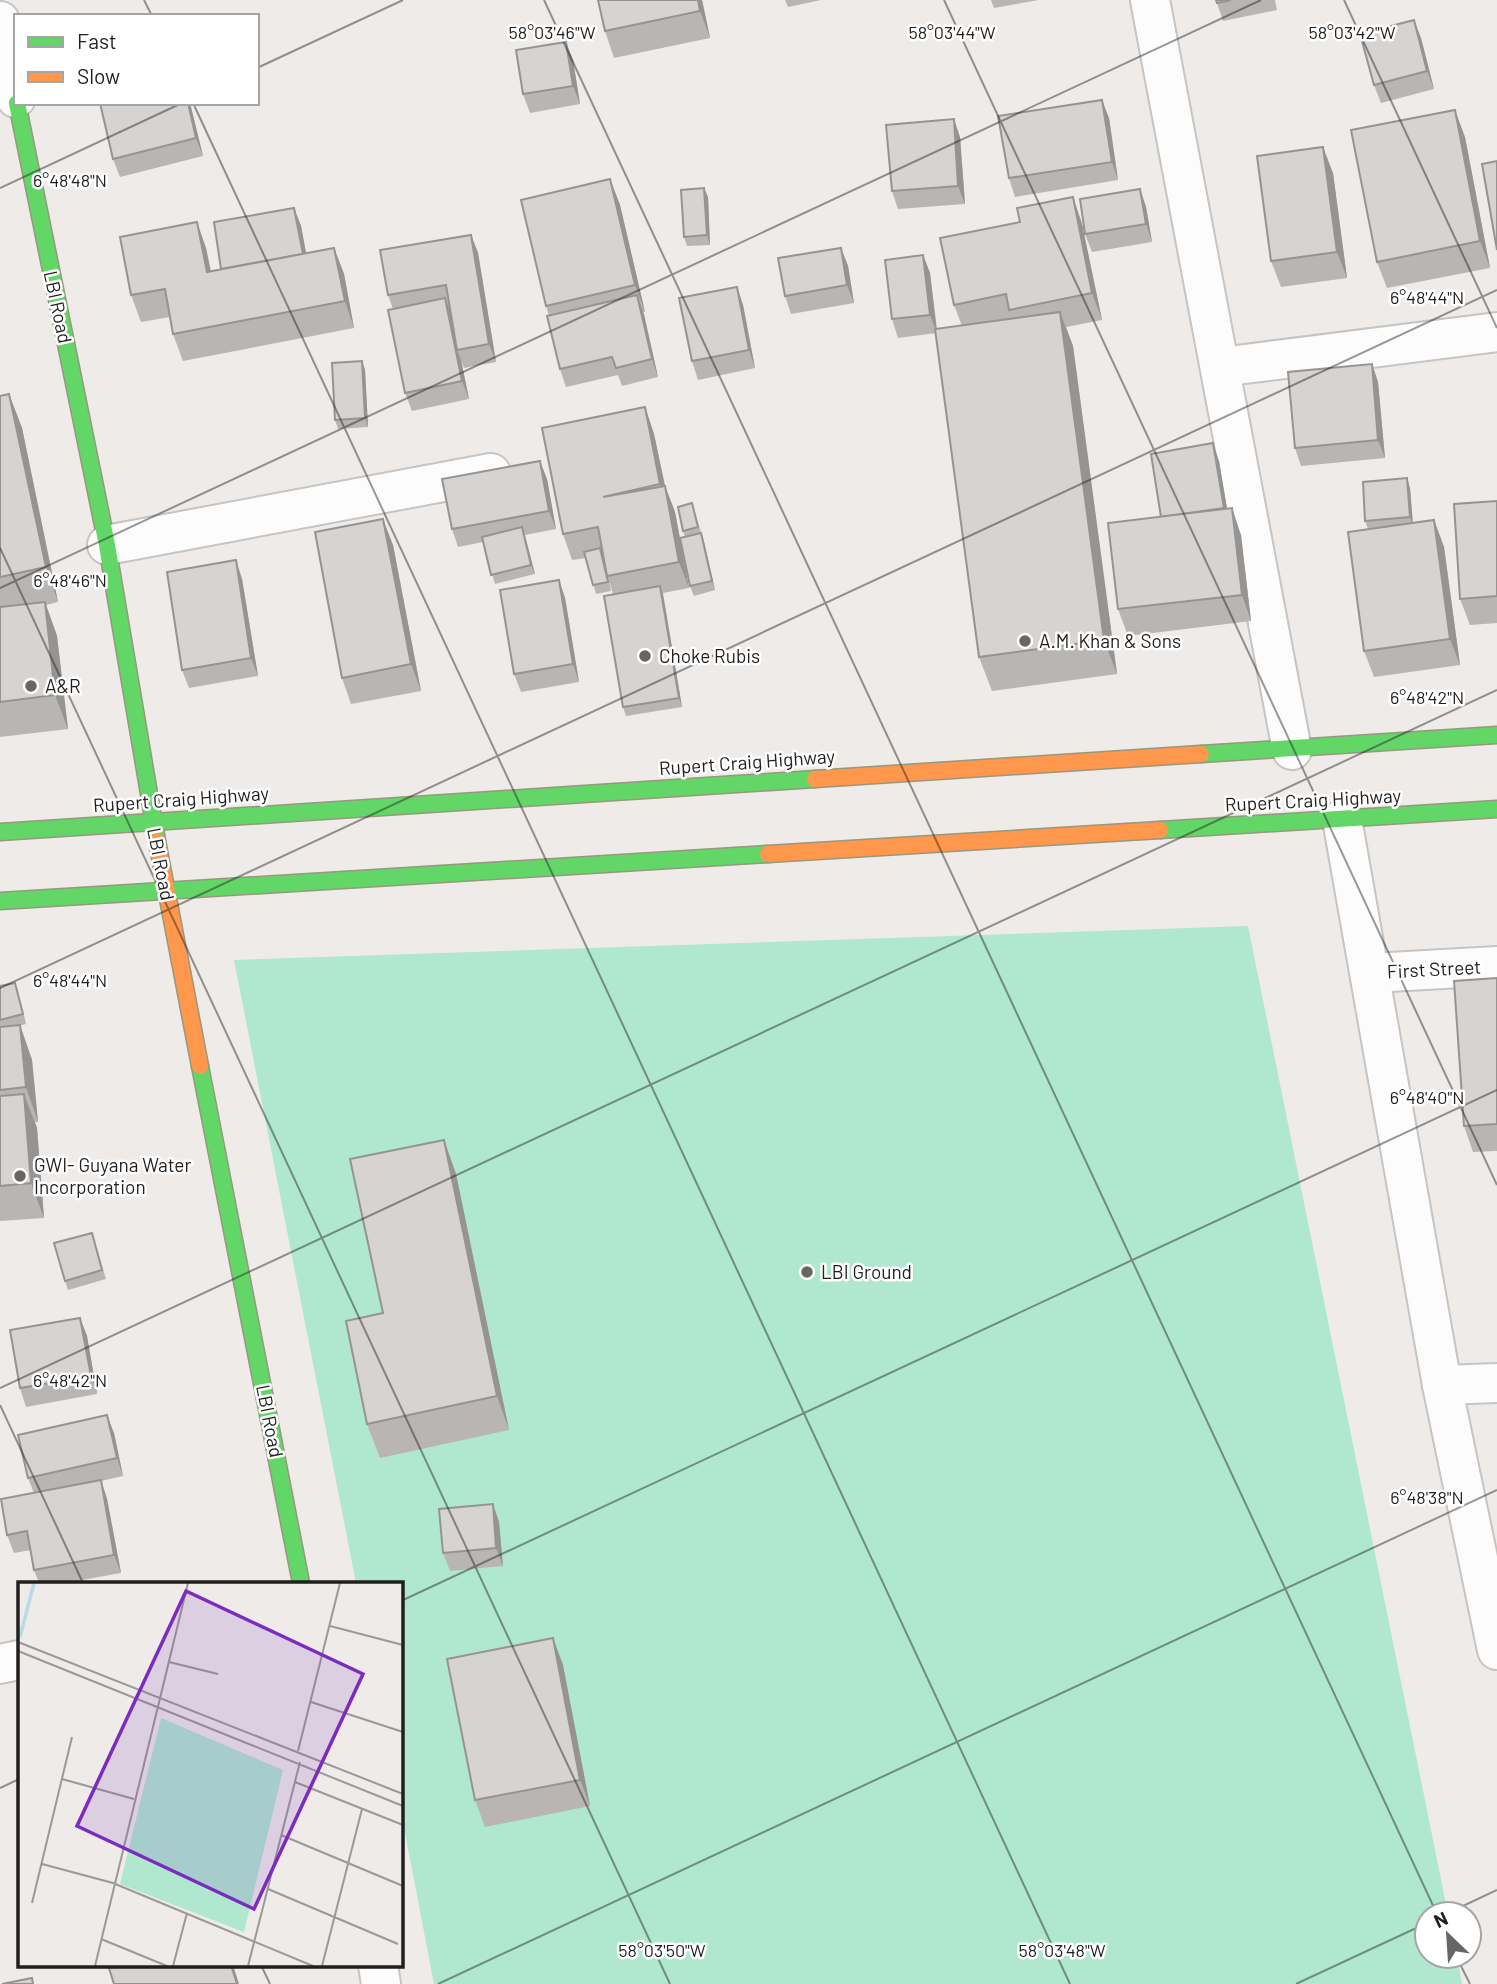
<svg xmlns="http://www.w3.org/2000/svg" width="1497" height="1984" viewBox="0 0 1497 1984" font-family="Barlow,sans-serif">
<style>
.pitch{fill:#afe8cf}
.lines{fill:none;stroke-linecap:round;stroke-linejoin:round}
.street-casing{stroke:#c6c5c4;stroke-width:42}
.fast-casing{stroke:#97987e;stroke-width:19}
.slow-casing{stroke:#97987e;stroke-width:19}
.street{stroke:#fcfcfc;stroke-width:38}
.fast{stroke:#63d668;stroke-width:16}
.slow{stroke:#ff974d;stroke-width:16}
.wall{fill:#b8b5b3}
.shaded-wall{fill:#969492}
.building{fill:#d6d3d0;stroke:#969492;stroke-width:2}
.ticks{fill:none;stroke:#1f1f1f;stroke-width:2;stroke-opacity:0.45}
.poi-dot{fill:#676665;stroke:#fff;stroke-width:2.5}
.labels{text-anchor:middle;stroke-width:5;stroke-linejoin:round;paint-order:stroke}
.street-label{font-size:19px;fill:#1f1f1f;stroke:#fff}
.poi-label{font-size:19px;fill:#1f1f1f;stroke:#fff;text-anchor:start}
.inset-river{fill:none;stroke:#b9dbe4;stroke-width:3.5}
.inset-road{fill:none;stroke:#9b9998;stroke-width:2}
.view{fill:#7b2cbf;fill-opacity:0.15;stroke:#7b2cbf;stroke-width:3.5}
.inset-edge{fill:none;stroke:#1f1f1f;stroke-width:3.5}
.ticks-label{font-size:18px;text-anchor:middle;fill:#1f1f1f;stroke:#fff;stroke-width:5;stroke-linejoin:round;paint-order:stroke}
</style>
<rect width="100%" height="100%" fill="#eeebe8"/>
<polygon class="pitch" points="1248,926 1448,1914 1427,1914 1427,1956 1457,1956 1462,1984 434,1984 401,1812 401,1583 356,1583 234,960"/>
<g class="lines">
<g class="street-casing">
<g id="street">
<polyline points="1150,0 1292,750"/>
<polyline points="0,21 16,98"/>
<polyline points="1221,367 1497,332"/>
<polyline points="107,545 491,473"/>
<polyline points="1342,819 1442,1385 1497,1650"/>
<polyline points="1372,973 1497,966"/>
<polyline points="1442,1385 1497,1383"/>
<polyline points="0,1664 19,1660"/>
<polyline points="378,1965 381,1984"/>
</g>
</g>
<g class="fast-casing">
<g id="fast">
<polyline points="17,103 107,545 157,841"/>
<polyline points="1201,754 1497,735"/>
<polyline points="1160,830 1497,809"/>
<polyline points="0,832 815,779"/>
<polyline points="0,901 768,854"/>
<polyline points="200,1066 301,1583"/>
</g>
</g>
<g class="slow-casing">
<g id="slow">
<polyline points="815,779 1201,754"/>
<polyline points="157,841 200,1066"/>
<polyline points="768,854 1160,830"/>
</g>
</g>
<use href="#street" class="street"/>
<use href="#fast" class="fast"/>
<use href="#slow" class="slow"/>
</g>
<g class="wall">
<polygon points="702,0 710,38 614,58 605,31"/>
<polygon points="785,0 821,0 788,7"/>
<polygon points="991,0 1039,0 994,8"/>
<polygon points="1216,0 1275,0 1277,10 1223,21"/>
<polygon points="1421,38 1434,89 1381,103 1374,85"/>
<polygon points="573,60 580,104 530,113 523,94"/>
<polygon points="190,103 203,156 120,177 113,159"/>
<polygon points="1109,118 1118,180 1015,197 1009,178"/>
<polygon points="960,137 965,204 898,209 892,191"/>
<polygon points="1465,137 1490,268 1387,288 1377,262"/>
<polygon points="1333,173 1347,278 1281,287 1271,261"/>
<polygon points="610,179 620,205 645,312 643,312 658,377 622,386 618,375 566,387 560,369 549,316 546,306"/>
<polygon points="1140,189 1146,207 1152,242 1092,252 1085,234"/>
<polygon points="708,197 710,245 687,246 684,237"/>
<polygon points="1073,197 1082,224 1102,320 1066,327 1073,346 1117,674 992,691 979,657 936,333 898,338 892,319 923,255 930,273 937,329 962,326 954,305 1020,222"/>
<polygon points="294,208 301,226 306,253 334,248 344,274 354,328 183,361 173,334 170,317 141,322 131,295 206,248 211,271 221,269"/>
<polygon points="471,235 478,253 496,362 464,368 461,360 469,399 412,411 405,393 393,309 388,295"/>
<polygon points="841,248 848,266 854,303 791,314 785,296"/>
<polygon points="737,287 743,305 755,368 698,380 692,361"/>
<polygon points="362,361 365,370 368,427 338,429 335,420"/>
<polygon points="1372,364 1378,382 1385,458 1301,466 1295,448"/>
<polygon points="9,394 22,428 58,602 46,605 57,636 68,729 0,737 0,396"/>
<polygon points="645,407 654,434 665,486 675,512 680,538 685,537 683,531 692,503 704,542 715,590 694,596 690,586 681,545 689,588 663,593 682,707 626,716 623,707 613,594 609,581 611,591 596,594 586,558 572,560 563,534"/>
<polygon points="1219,461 1227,509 1241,535 1251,621 1128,636 1118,609 1161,517"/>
<polygon points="547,479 556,529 525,535 535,574 495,584 483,542 458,547 452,529"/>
<polygon points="1410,488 1413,523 1434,520 1444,547 1460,665 1374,677 1364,651 1368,529 1365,521"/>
<polygon points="1497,501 1497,623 1470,625 1460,599"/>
<polygon points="393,545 421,691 351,704 342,678"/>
<polygon points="242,579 258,676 189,688 182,670"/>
<polygon points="559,580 565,598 579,682 521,692 514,674"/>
<polygon points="1497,978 1497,1151 1473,1152 1464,1126"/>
<polygon points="15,983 26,1024 18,1026 20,1025 32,1060 38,1122 35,1122 37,1128 44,1218 0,1221 0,986"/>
<polygon points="444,1140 456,1174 509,1430 380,1458 367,1424 383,1313"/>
<polygon points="95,1242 106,1279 68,1290 65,1281"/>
<polygon points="80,1318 87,1336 97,1394 26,1407 20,1388"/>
<polygon points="114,1433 123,1476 101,1481 107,1499 121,1573 65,1583 39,1583 34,1570 31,1550 14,1553 7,1535 34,1493 28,1478"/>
<polygon points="493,1504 499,1522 503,1566 450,1571 443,1553"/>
<polygon points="553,1638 563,1665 590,1806 485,1827 475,1800"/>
</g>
<g class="shaded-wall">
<polygon points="698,0 702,0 710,38 700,11"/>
<polygon points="1414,20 1421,38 1434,89 1427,71"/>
<polygon points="566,42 573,60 580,104 573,86"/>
<polygon points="1102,100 1109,118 1118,180 1112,162"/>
<polygon points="188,103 190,103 203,156 196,138"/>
<polygon points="1455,110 1465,137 1490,268 1480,241"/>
<polygon points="954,119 960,137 965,204 958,186"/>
<polygon points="1323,147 1333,173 1347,278 1337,252"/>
<polygon points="610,179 620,205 645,312 635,285"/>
<polygon points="704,188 708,197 710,245 707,235"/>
<polygon points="1140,189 1146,207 1152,242 1146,224"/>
<polygon points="1073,197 1082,224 1102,320 1092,293"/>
<polygon points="294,208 301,226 311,279 304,261"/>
<polygon points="197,222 206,248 216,298 207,272"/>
<polygon points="471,235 478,253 496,362 489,344"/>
<polygon points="334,248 344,274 354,328 345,301"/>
<polygon points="841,248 848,266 854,303 847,285"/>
<polygon points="923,255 930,273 937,333 930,315"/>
<polygon points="737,287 743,305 755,368 749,350"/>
<polygon points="637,295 644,314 658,377 652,359"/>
<polygon points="445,298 452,316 457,350 461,360 469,399 462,381"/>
<polygon points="1060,312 1073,346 1117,674 1104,640"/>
<polygon points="362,361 365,370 368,427 365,418"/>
<polygon points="1372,364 1378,382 1385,458 1378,440"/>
<polygon points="9,394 22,428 58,602 46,567"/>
<polygon points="645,407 654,434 670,510 660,484"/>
<polygon points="1213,443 1219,461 1230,526 1224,508"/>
<polygon points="540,461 547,479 556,529 549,511"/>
<polygon points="1407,478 1410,488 1413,527 1410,517"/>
<polygon points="665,486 675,512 689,588 679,562"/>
<polygon points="1232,508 1241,535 1251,621 1242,595"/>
<polygon points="383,519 393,545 421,691 411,664"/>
<polygon points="1434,520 1444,547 1460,665 1450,639"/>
<polygon points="522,527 525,537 535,574 531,565"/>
<polygon points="701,533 704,542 715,590 712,581"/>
<polygon points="236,560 242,579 258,676 251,658"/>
<polygon points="559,580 565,598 579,682 573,664"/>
<polygon points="660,586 663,595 682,707 679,698"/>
<polygon points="45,602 57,636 68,729 55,695"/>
<polygon points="15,983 18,992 26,1024 23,1014"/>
<polygon points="20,1025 32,1060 38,1122 26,1087"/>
<polygon points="24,1094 37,1128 44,1218 31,1183"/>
<polygon points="444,1140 456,1174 509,1430 497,1396"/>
<polygon points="80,1318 87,1336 97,1394 91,1376"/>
<polygon points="107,1415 114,1433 123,1476 117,1458"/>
<polygon points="101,1480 107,1499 121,1573 114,1555"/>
<polygon points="493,1504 499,1522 503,1566 496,1548"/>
<polygon points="553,1638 563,1665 590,1806 580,1780"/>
<polygon points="231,1965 233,1965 239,1984 237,1984"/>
</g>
<g class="building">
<polygon points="598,0 698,0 700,11 605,31"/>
<polygon points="1216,0 1231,0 1217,3"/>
<polygon points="1414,20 1427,71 1374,85 1360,34"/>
<polygon points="566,42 573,86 523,94 516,50"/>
<polygon points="1102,100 1112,162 1009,178 998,116"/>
<polygon points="100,103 188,103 196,138 113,159"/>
<polygon points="1455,110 1480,241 1377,262 1351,130"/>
<polygon points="954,119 958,186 892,191 886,125"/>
<polygon points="1323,147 1337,252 1271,261 1257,156"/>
<polygon points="1497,161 1497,250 1482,164"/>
<polygon points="610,179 635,285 546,306 521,200"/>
<polygon points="704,188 707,235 684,237 681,190"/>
<polygon points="1140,189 1146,224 1085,234 1080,199"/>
<polygon points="1073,197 1092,293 1009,310 1006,294 954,305 940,238 1020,222 1017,208"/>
<polygon points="294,208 303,254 221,269 214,222"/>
<polygon points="197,222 207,272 334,248 345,301 173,334 165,289 131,295 120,237"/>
<polygon points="471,235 489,344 457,350 446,285 388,295 380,250"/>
<polygon points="841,248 847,285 785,296 778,258"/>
<polygon points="923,255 930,315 892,319 885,260"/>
<polygon points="737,287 749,350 692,361 679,298"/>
<polygon points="637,295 652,359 616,368 612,357 560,369 547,316"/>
<polygon points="445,298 462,381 405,393 388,310"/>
<polygon points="1060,312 1104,640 979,657 935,329"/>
<polygon points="362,361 365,418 335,420 332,363"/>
<polygon points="1372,364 1378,440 1295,448 1288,372"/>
<polygon points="9,394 46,567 0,577 0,396"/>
<polygon points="645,407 660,484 603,497 665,486 679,562 607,576 598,527 563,534 542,428"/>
<polygon points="1213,443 1224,508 1161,517 1151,454"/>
<polygon points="540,461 549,511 452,529 442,479"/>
<polygon points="1407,478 1410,517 1365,521 1363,482"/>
<polygon points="1497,501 1497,596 1460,599 1454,504"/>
<polygon points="692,503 698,527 683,531 678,507"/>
<polygon points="1232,508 1242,595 1118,609 1108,523"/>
<polygon points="383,519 411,664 342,678 315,532"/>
<polygon points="1434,520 1450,639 1364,651 1348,532"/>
<polygon points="522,527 531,565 491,575 482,537"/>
<polygon points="701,533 712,581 690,586 680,538"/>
<polygon points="600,548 608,582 593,585 584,552"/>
<polygon points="236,560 251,658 182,670 167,572"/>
<polygon points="559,580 573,664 514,674 500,590"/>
<polygon points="660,586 679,698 623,707 604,596"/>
<polygon points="45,602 55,695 0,702 0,607"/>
<polygon points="1497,978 1497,1124 1464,1126 1454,981"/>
<polygon points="15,983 23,1014 0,1020 0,986"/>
<polygon points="20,1025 26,1087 0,1090 0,1027"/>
<polygon points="24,1094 31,1183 0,1186 0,1096"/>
<polygon points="444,1140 497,1396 367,1424 346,1321 383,1313 350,1159"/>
<polygon points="92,1233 102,1270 65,1281 54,1243"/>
<polygon points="80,1318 91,1376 20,1388 10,1330"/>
<polygon points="107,1415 117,1458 28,1478 18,1435"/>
<polygon points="101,1480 114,1555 34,1570 27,1531 7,1535 1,1499"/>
<polygon points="493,1504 496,1548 443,1553 439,1509"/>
<polygon points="553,1638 580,1780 475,1800 447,1659"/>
<polygon points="108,1965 231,1965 237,1984 114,1984"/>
<polygon points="32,1978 33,1984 2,1984"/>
</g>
<path class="ticks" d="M144 0 152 16M544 0 1437 1914M944 0 1497 1185M1344 0 1497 328M257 68 403 0M193 103 1070 1984M0 188 182 103M0 548 670 1984M0 588 1261 0M0 988 1497 290M0 1388 1497 690M0 1405 83 1583M401 1601 1497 1090M0 1788 19 1779M1446 1914 1497 1890M1456 1956 1470 1984M261 1965 270 1984M438 1984 1497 1490M1296 1984 1427 1923"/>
<g class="poi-dot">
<circle cx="1025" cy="641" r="7"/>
<circle cx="645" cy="656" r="7"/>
<circle cx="31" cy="686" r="7"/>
<circle cx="20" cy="1176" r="7"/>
<circle cx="807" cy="1272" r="7"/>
</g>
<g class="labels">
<g class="street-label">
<text transform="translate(58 307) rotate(78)" y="7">LBI Road</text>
<text transform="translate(747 762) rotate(-4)" y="7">Rupert Craig Highway</text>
<text transform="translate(181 799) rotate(-4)" y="7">Rupert Craig Highway</text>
<text transform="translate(1313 800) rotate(-3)" y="7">Rupert Craig Highway</text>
<text transform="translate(161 864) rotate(79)" y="7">LBI Road</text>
<text transform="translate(1434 969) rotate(-3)" y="7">First Street</text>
<text transform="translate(270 1421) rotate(79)" y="7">LBI Road</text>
</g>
<g class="poi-label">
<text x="1039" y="648">A.M. Khan &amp; Sons</text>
<text x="659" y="663">Choke Rubis</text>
<text x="45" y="693">A&amp;R</text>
<text x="34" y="1172">GWI- Guyana Water<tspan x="34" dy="22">Incorporation</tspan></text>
<text x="821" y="1279">LBI Ground</text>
</g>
</g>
<g transform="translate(18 1582)">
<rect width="385" height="385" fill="#eeebe8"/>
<path d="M143 136 265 188 226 350 102 302Z" fill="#afe8cf"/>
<path class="inset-river" d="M2 55 16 1"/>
<path class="inset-road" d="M312 44 385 63M0 60 385 212M0 69 385 224M151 80 200 92M293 120 385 150M280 169 322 1M44 197 116 217M277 200 385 243M263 253 385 304M24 282 95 301 295 384M250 307 380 362M14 321 54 155M83 357 149 384M77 384 170 1M155 384 169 331M230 384 282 180M304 384 344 227"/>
<path class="view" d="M168 9 345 92 236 327 59 244Z"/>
<rect width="385" height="385" class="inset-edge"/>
</g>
<g class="ticks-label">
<text x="552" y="39">58°03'46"W</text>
<text x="952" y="39">58°03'44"W</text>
<text x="1352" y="39">58°03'42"W</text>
<text x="70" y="187">6°48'48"N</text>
<text x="1427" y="304">6°48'44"N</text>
<text x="70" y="587">6°48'46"N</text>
<text x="1427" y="704">6°48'42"N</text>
<text x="70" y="987">6°48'44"N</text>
<text x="1427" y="1104">6°48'40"N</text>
<text x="70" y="1387">6°48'42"N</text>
<text x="1427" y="1504">6°48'38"N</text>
<text x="662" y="1957">58°03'50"W</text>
<text x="1062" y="1957">58°03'48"W</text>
</g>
<rect x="14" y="14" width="245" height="91" fill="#ffffff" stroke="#a5a5a5" stroke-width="2"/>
<rect x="28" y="37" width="35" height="10" fill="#63d668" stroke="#a5a5a5" stroke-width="2"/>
<text x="77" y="49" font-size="21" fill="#1f1f1f">Fast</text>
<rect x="28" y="72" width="35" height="10" fill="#ff974d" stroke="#a5a5a5" stroke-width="2"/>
<text x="77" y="84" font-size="21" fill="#1f1f1f">Slow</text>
<g transform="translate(1448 1935) rotate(335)"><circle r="33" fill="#ffffff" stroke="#a5a5a5" stroke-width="2"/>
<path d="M0-5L12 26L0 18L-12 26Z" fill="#676665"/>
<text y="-10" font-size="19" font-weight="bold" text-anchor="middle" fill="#1f1f1f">N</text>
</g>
</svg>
